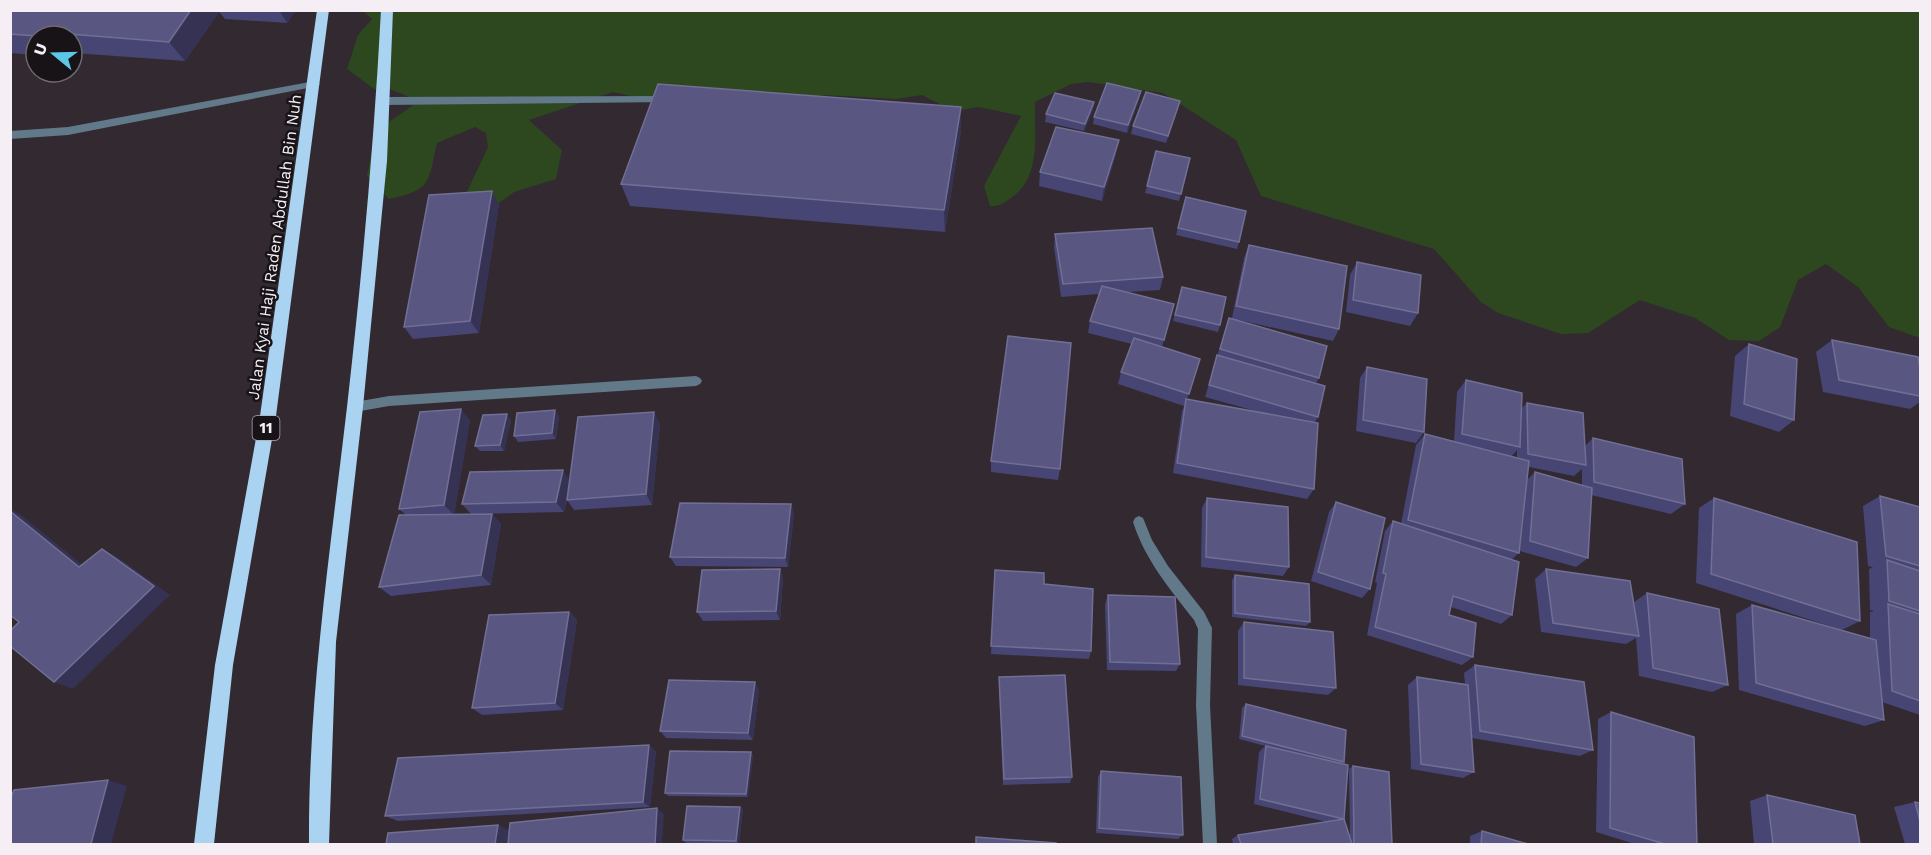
<svg xmlns="http://www.w3.org/2000/svg" width="1931" height="855" viewBox="0 0 1931 855" font-family="'Work Sans',sans-serif">
<style>
.green{fill:#2d481f}
.lines{fill:none;stroke-linecap:round;stroke-linejoin:round}
.service{fill:#617989;fill-rule:evenodd}
.minor{fill:#617989;fill-rule:evenodd}
.trunk{fill:#a9d3f0;fill-rule:evenodd}
.wall{fill:#464573;fill-rule:evenodd}
.shaded-wall{fill:#363253}
.building{fill:#595781;stroke:#716f93;stroke-width:1.5}
.labels{text-anchor:middle;stroke-width:5;stroke-linejoin:round;paint-order:stroke}
.shield{fill:#171317;stroke:#b2adb2;stroke-width:1.5}
.shield-label{font-size:15px;font-weight:bold;fill:#f5eff5}
.street-label{font-size:16px;fill:#f5eff5;stroke:#171317}
</style>
<rect width="100%" height="100%" fill="#322931"/>
<path class="green" d="M362 10 1920 11V338L1889 327 1858 287 1826 264 1798 280 1780 327 1759 341 1729 340 1695 318 1640 300 1588 333 1561 334 1498 313 1481 302 1434 249 1261 196 1236 140 1163 93 1088 82 1071 84 1035 102C1034 136 1042 177 1011 198 1003 203 999 207 990 206L984 186 1021 116 979 107 954 111 922 95 896 99 823 95 782 104 685 108 613 92 529 120 562 150 556 179 514 192 491 209 465 196 488 147 486 133 475 127 437 143C428 183 432 190 389 199L367 176 376 131 419 101 387 88 374 89 347 69 358 35 372 19Z"/>
<g class="lines">
<g class="service">
<polygon points="668,96 673,99 668,102 383,105 378,101 383,97"/>
<polygon points="696,376 700,378 702,381 700,384 696,386 389,406 355,412 351,411 349,407 351,403 355,402 389,396"/>
</g>
<g class="minor">
<polygon points="315,81 320,84 318,86 68,135 10,139 10,131 68,127"/>
<path d="M1139 516 1143 518 1152 540 1168 566 1204 612 1212 628 1210 705 1217 844H1203L1196 705 1198 629 1194 620C1170 589 1145 560 1133 522L1135 518Z"/>
</g>
<g class="trunk">
<polygon points="317,10 329,10 276,416 233,665 214,844 194,844 215,665 260,416"/>
<path d="M381 10H393L387 161 363 407 336 642 329 844H309C308 698 330 553 347 407 362 275 374 143 381 10Z"/>
</g>
</g>
<g class="wall">
<polygon points="10,10 296,10 287,23 225,19 219,12 185,61 73,53 72,55 72,36 36,36 36,55 10,53"/>
<polygon points="1139,99 1127,133 1093,124 1094,117"/>
<polygon points="1180,101 1178,108 1166,143 1131,134 1133,126"/>
<polygon points="1094,102 1093,110 1084,131 1045,122 1046,114"/>
<polygon points="961,107 961,130 945,232 630,206 621,184"/>
<polygon points="1116,154 1102,201 1039,186 1040,172"/>
<polygon points="1190,158 1179,201 1145,193 1147,186"/>
<polygon points="1186,197 1239,242 1237,249 1176,235"/>
<polygon points="499,204 479,333 413,339 404,327"/>
<polygon points="1055,234 1163,277 1160,290 1127,292 1174,304 1162,347 1200,359 1187,399 1259,412 1205,397 1225,330 1229,318 1232,318 1244,258 1249,245 1339,329 1333,341 1238,320 1319,378 1316,383 1318,417 1315,422 1314,489 1307,499 1173,473 1182,411 1184,406 1118,384 1121,372 1132,344 1088,333 1090,321 1099,294 1061,297 1054,247"/>
<polygon points="1357,262 1418,313 1410,326 1346,312 1350,275"/>
<polygon points="1182,287 1220,325 1218,332 1173,321"/>
<polygon points="1832,340 1920,369 1920,402 1910,409 1823,392 1816,352"/>
<polygon points="1749,344 1794,420 1779,432 1730,416 1735,356"/>
<polygon points="1367,367 1424,432 1416,443 1356,431 1360,378"/>
<path d="M1466 380 1521 409 1527 403 1585 446 1593 438 1685 504 1671 514 1591 495 1588 558 1576 567 1520 551 1519 553 1511 560 1512 615 1501 624 1451 607 1449 615 1473 657 1462 665 1367 635 1377 583 1375 582 1385 531 1393 521 1401 524 1416 445 1425 434 1454 441 1457 392ZM1517 450V458L1511 457ZM1529 467 1574 476 1582 469V485L1535 472 1527 480Z"/>
<polygon points="559,416 556,439 518,442 514,436"/>
<polygon points="470,420 454,515 492,514 501,524 491,585 391,596 379,587 406,515 399,509"/>
<polygon points="511,420 504,451 480,451 475,446"/>
<polygon points="660,424 652,505 574,510 567,500 564,512 471,514 462,504 569,480"/>
<polygon points="991,461 1060,469 1058,480 991,472"/>
<polygon points="1880,496 1920,507 1920,715 1882,702 1884,720 1865,726 1739,690 1736,614 1752,605 1870,638 1870,612 1874,611 1870,610 1869,569 1873,567 1868,566 1863,506"/>
<polygon points="1207,498 1289,567 1283,576 1201,567 1202,508"/>
<polygon points="1714,498 1860,621 1842,630 1696,583 1699,508"/>
<polygon points="1336,502 1370,589 1362,598 1311,581 1329,512"/>
<polygon points="791,504 794,514 788,567 676,566 670,557"/>
<polygon points="780,569 783,578 780,620 703,621 697,612"/>
<polygon points="1546,569 1634,602 1647,593 1728,685 1712,692 1639,676 1636,638 1626,644 1541,632 1535,579"/>
<polygon points="995,570 1044,584 1091,651 1089,659 991,654"/>
<polygon points="1235,575 1310,622 1306,626 1232,617 1232,580"/>
<polygon points="1108,595 1180,664 1176,671 1107,670 1105,604"/>
<polygon points="569,612 577,620 563,710 482,715 472,708"/>
<polygon points="1244,622 1336,688 1328,695 1238,685 1238,631"/>
<polygon points="1475,665 1593,750 1580,756 1472,738 1474,772 1463,778 1411,769 1408,685 1417,677 1465,684 1464,673"/>
<polygon points="999,677 1072,777 1070,783 1003,785 999,685"/>
<polygon points="759,690 753,740 666,738 660,731"/>
<polygon points="1246,704 1344,762 1341,764 1344,819 1350,837 1349,769 1353,766 1392,844 1233,844 1232,839 1238,835 1327,822 1254,804 1259,752 1265,746 1239,739 1242,708"/>
<polygon points="1611,712 1697,844 1635,844 1596,832 1598,719"/>
<polygon points="656,751 650,807 398,821 385,816"/>
<polygon points="751,752 753,755 748,797 668,796 665,793"/>
<polygon points="1101,771 1183,835 1178,839 1096,833 1098,777"/>
<polygon points="1767,795 1860,844 1754,844 1750,801"/>
<polygon points="1915,802 1920,803 1920,844 1905,844 1894,807"/>
<polygon points="743,809 739,843 686,843 683,840"/>
<polygon points="1482,831 1528,844 1470,844 1470,836"/>
</g>
<g class="shaded-wall">
<polygon points="191,10 218,10 219,12 185,61 169,42"/>
<polygon points="279,10 296,10 287,23"/>
<polygon points="1141,91 1139,99 1127,133 1128,125"/>
<polygon points="1094,102 1093,110 1084,131 1085,124"/>
<polygon points="961,107 961,130 945,232 944,210"/>
<polygon points="1119,140 1116,154 1102,201 1104,187"/>
<polygon points="492,191 499,204 479,333 470,321"/>
<polygon points="461,409 470,420 454,515 444,505"/>
<polygon points="555,410 559,416 556,439 552,433"/>
<polygon points="654,412 660,424 652,505 646,494"/>
<polygon points="507,414 511,420 504,451 500,445"/>
<polygon points="563,470 570,481 564,512 556,502"/>
<polygon points="791,504 794,514 788,567 785,558"/>
<polygon points="10,509 20,514 97,577 79,567 10,511"/>
<polygon points="492,514 501,524 491,585 481,575"/>
<polygon points="102,549 119,558 170,595 73,689 54,682"/>
<polygon points="780,569 783,578 780,620 776,611"/>
<polygon points="569,612 577,620 563,710 555,703"/>
<polygon points="755,682 759,690 753,740 748,733"/>
<polygon points="649,745 656,751 650,807 643,802"/>
<polygon points="751,752 753,755 748,797 746,794"/>
<polygon points="108,780 127,786 111,844 91,844"/>
<polygon points="740,807 743,809 739,843 736,841"/>
<polygon points="657,808 664,814 662,844 655,844"/>
<polygon points="498,825 509,830 507,844 495,844"/>
</g>
<g class="building">
<polygon points="10,10 191,10 169,42 56,33 54,36 36,36 10,34"/>
<polygon points="1107,83 1141,91 1128,125 1094,117"/>
<polygon points="658,84 961,107 944,210 621,184"/>
<polygon points="1146,92 1180,101 1168,136 1133,126"/>
<polygon points="1055,93 1094,102 1085,124 1046,114"/>
<polygon points="1056,127 1119,140 1104,187 1040,172"/>
<polygon points="1156,151 1190,158 1181,194 1147,186"/>
<polygon points="492,191 470,321 404,327 429,195"/>
<polygon points="1186,197 1246,211 1239,242 1178,228"/>
<polygon points="1152,228 1163,277 1063,284 1055,234"/>
<polygon points="1249,245 1347,266 1339,329 1236,306"/>
<polygon points="1357,262 1421,275 1418,313 1353,300"/>
<polygon points="1102,286 1174,304 1164,340 1090,321"/>
<polygon points="1182,287 1226,297 1220,325 1175,315"/>
<polygon points="1229,318 1327,346 1319,378 1220,349"/>
<polygon points="1008,336 1071,343 1060,469 991,461"/>
<polygon points="1134,338 1200,359 1189,394 1121,372"/>
<polygon points="1832,340 1918,357 1920,369 1920,396 1839,380"/>
<polygon points="1749,344 1797,359 1794,420 1744,404"/>
<polygon points="1217,355 1325,386 1318,417 1209,385"/>
<polygon points="1367,367 1427,379 1424,432 1363,420"/>
<polygon points="1466,380 1522,393 1520,447 1462,434"/>
<polygon points="1186,399 1318,423 1314,489 1177,463"/>
<polygon points="1527,403 1583,413 1586,465 1528,454"/>
<polygon points="461,409 444,505 399,509 420,412"/>
<polygon points="555,410 552,433 514,436 517,413"/>
<polygon points="654,412 646,494 567,500 578,417"/>
<polygon points="507,414 500,445 475,446 483,415"/>
<polygon points="1425,434 1529,461 1519,553 1408,520"/>
<polygon points="1593,438 1682,459 1685,504 1594,482"/>
<polygon points="563,470 556,502 462,504 470,472"/>
<polygon points="1535,472 1592,488 1588,558 1530,541"/>
<polygon points="1880,496 1920,507 1920,566 1886,556"/>
<polygon points="1207,498 1288,507 1289,567 1206,557"/>
<polygon points="1714,498 1857,542 1860,621 1711,574"/>
<polygon points="1336,502 1385,518 1370,589 1318,572"/>
<polygon points="680,503 791,504 785,558 670,557"/>
<polygon points="10,511 79,567 102,549 154,586 54,682 10,646 10,631 19,622 10,615"/>
<polygon points="492,514 481,575 379,587 399,515"/>
<polygon points="1393,521 1519,562 1512,615 1453,596 1449,615 1476,623 1473,657 1375,627 1386,574 1383,573"/>
<polygon points="1887,560 1920,571 1920,611 1889,601"/>
<polygon points="780,569 776,611 697,612 702,570"/>
<polygon points="1546,569 1630,581 1639,636 1553,623"/>
<polygon points="995,570 1044,573 1044,584 1093,589 1091,651 991,646"/>
<polygon points="1235,575 1309,584 1310,622 1235,613"/>
<polygon points="1647,593 1719,609 1728,685 1653,668"/>
<polygon points="1108,595 1175,597 1180,664 1110,662"/>
<polygon points="1888,604 1920,614 1920,701 1892,691"/>
<polygon points="1752,605 1876,640 1884,720 1756,683"/>
<polygon points="569,612 555,703 472,708 489,615"/>
<polygon points="1244,622 1333,632 1336,688 1244,678"/>
<polygon points="1475,665 1584,682 1593,750 1480,731"/>
<polygon points="1065,675 1072,777 1004,779 999,677"/>
<polygon points="1417,677 1468,685 1474,772 1421,764"/>
<polygon points="669,680 755,682 748,733 660,731"/>
<polygon points="1246,704 1346,730 1344,762 1242,736"/>
<polygon points="1611,712 1694,737 1697,844 1665,844 1610,828"/>
<polygon points="649,745 643,802 385,816 398,758"/>
<polygon points="1266,746 1348,765 1344,819 1260,799"/>
<polygon points="670,751 751,752 746,794 665,793"/>
<polygon points="1353,766 1389,772 1392,844 1354,844"/>
<polygon points="1101,771 1181,777 1183,835 1099,828"/>
<polygon points="108,780 91,844 10,844 10,800 14,790"/>
<polygon points="1767,795 1855,815 1860,844 1773,844"/>
<polygon points="1915,802 1920,803 1920,821"/>
<polygon points="687,806 740,807 736,841 683,840"/>
<polygon points="657,808 655,844 508,844 510,823"/>
<polygon points="1344,819 1352,844 1241,844 1238,835"/>
<polygon points="498,825 495,844 386,844 388,833"/>
<polygon points="1482,831 1528,844 1481,844"/>
<polygon points="976,837 1056,843 1056,844 976,844"/>
</g>
<g class="labels">
<rect class="shield" x="252.5" y="416" width="27" height="24" rx="4.5"/>
<g class="shield-label">
<text x="266" y="433">11</text>
</g>
<g class="street-label">
<text transform="translate(274 247) rotate(-82)" y="6">Jalan Kyai Haji Raden Abdullah Bin Nuh</text>
</g>
</g>
<rect width="1931" height="855" fill="none" stroke="#f5eff5" stroke-width="24"/>
<g transform="translate(54 54) rotate(289)"><circle r="28" fill="#171317" stroke="#706b70" stroke-width="1.5"/>
<path d="M0-4.5L10 22L0 15L-10 22Z" fill="#5bc8e6"/>
<text y="-9" font-size="16" font-weight="bold" text-anchor="middle" fill="#f5eff5">U</text>
</g>
</svg>
